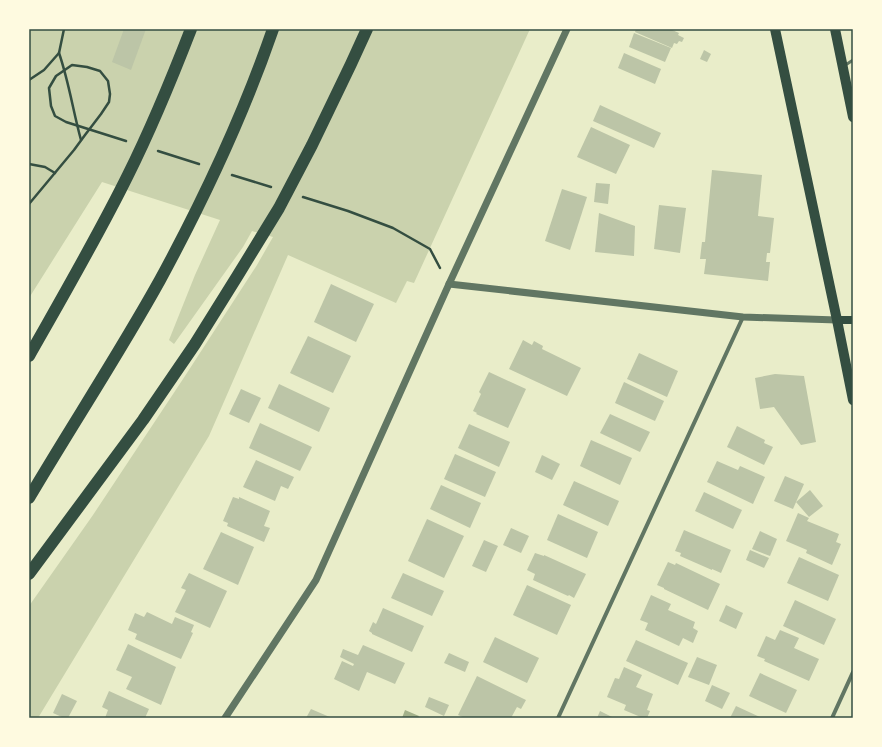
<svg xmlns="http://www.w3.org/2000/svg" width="882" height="747" viewBox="0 0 882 747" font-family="Barlow,sans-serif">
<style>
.green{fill:#cad2ad}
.water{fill:#a3b18a}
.building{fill:#bcc5a7}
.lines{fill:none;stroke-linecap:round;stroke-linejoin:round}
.path{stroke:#344e41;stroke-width:2.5}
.service{stroke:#617663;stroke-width:3}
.minor{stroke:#617663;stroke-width:4}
.tertiary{stroke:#617663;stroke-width:7}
.secondary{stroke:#344e41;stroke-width:8}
.primary{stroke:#344e41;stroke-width:10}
.motorway{stroke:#344e41;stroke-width:12}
.neatline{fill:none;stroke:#344e41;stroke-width:1.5}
</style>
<rect width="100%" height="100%" fill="#e9edc9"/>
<polygon class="green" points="29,29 530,29 414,283 407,281 396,303 288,255 209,436 38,718 29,718 29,606 93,515 185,376 257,265 273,237 252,231 243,247 174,344 169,340 195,275 220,220 102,182 29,298"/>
<polygon class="water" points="405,710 419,716 418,718 402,718"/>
<g class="building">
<polygon points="124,29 146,29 131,70 112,62"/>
<polygon points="636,29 670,29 679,33 678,35 684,38 682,42 679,41 677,44 674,43 672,48 635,32"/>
<polygon points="634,33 671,48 665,62 629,47"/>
<polygon points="704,50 711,54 707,62 700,59"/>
<polygon points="624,53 661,69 655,84 618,68"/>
<polygon points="600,105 661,133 654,148 593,121"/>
<polygon points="591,127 630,145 616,174 577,157"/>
<polygon points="712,170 762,175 758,216 774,218 770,253 767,253 766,262 770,262 768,281 704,274 706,259 700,259 702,242 705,242"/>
<polygon points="596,183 610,184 608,204 594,202"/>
<polygon points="562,189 587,197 570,250 545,241"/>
<polygon points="659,205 686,208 680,253 654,249"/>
<polygon points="599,213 635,226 634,256 595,252"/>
<polygon points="331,284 374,304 356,342 314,322"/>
<polygon points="308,336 351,356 333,393 290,373"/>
<polygon points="523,340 532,345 534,341 543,346 542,349 581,368 567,396 509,369"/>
<polygon points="639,353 678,371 667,397 627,379"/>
<polygon points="489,372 526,389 508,428 476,414 477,413 473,411 481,394 479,392"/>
<polygon points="775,374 804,376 816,442 801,445 774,407 760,409 755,378"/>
<polygon points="624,382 664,401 655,421 615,403"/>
<polygon points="279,384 330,408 319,432 268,408"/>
<polygon points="241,389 261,398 249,423 229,414"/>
<polygon points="610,414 650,432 640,452 600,433"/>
<polygon points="260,423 312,447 300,471 249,448"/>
<polygon points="469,424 510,442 499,467 458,448"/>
<polygon points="737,426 765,440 764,443 773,447 764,465 727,447"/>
<polygon points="591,440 632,458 620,485 580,466"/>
<polygon points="455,454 496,472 485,497 444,479"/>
<polygon points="542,455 560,464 552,480 535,472"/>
<polygon points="256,460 294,477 288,489 281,486 275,501 243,487"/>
<polygon points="717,461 738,470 740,466 765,477 753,504 707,482"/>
<polygon points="785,476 804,484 793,509 774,501"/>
<polygon points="574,481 619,501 608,526 563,505"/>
<polygon points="441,485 481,503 470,528 430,509"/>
<polygon points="810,490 823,506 809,517 796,502"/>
<polygon points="704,492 742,510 733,529 695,511"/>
<polygon points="233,497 239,499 239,497 270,511 264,526 270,528 264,542 227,526 228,523 223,521"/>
<polygon points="798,513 809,518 807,521 839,534 836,542 841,544 832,565 806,553 807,550 786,541"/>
<polygon points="558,514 598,532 587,558 547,540"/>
<polygon points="427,519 464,536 444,578 408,561"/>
<polygon points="511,528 529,536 521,553 503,545"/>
<polygon points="684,530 731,550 721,573 712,569 712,570 680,556 681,553 675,551"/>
<polygon points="760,531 777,539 770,556 752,549"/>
<polygon points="221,532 254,547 238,585 203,569"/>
<polygon points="484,540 498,546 486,572 472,566"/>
<polygon points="750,550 769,558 764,568 746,560"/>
<polygon points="535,553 544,556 544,555 586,574 574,598 569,595 568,596 533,580 535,574 527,570"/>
<polygon points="799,557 839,575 828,601 787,583"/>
<polygon points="668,562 675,565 676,563 720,584 708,610 664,589 664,588 657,585"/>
<polygon points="189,573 227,591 210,628 175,612 186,590 181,588"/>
<polygon points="403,573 444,591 432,616 391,598"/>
<polygon points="527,585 571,605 557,635 513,615"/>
<polygon points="651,595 671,604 668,610 695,622 693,628 698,631 693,643 683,638 679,646 645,630 648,623 640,620"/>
<polygon points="795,600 836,619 824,645 783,626"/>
<polygon points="726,605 743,613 736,629 719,621"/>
<polygon points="383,608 424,626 412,652 372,634 372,633 369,631 373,622 376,624"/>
<polygon points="147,612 172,624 175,617 194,625 191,632 193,633 181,659 135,639 137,634 128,630 135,613 144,617"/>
<polygon points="780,630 799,638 794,648 819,659 809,681 764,661 765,659 757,656 766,636 775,640"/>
<polygon points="495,637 539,658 527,683 483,662"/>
<polygon points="636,640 688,663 678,685 626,661"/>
<polygon points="128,644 176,667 161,705 126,689 132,677 116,670"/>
<polygon points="363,645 405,663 395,684 367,672 359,691 334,679 342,661 353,666 354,664 340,657 343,649 358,655"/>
<polygon points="449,653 469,662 465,672 444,663"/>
<polygon points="697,657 717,665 709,685 688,677"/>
<polygon points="624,667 642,675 636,687 653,694 647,710 650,711 647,718 643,718 624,710 626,705 607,697 615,678 619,679"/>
<polygon points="760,673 797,690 786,713 749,696"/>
<polygon points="477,676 526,700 521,709 517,707 511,718 465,718 458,715"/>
<polygon points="712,685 730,693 722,709 705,701"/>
<polygon points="109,691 149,709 145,718 105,718 108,710 102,707"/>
<polygon points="62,694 77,701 68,718 64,718 53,713"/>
<polygon points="429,697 449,705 444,716 425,707"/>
<polygon points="736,706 762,718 730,718"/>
<polygon points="311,709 332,718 306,718"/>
<polygon points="600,711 614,718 597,718"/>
</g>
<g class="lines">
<g class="path">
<path d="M59 53C69 82 73 111 81 140"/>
<polyline points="29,80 44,70 59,53 64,29"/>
<polyline points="158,151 199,164"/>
<polyline points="29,164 45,167 55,173"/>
<polyline points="232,175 271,187"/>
<polyline points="303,197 348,211 393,228 430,249 440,268"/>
<polyline points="29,204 74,150 85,135 101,114 109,102 110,94 108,81 100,71 87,67 72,65 56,76 49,88 51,106 55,116 66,122 126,141"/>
</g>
<polyline class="service" points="844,66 853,60"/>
<g class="minor">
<polyline points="558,718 743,317"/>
<polyline points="832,718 853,672"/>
</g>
<g class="tertiary">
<polyline points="449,284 743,317 837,320"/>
<polyline points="225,718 316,580 449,284 567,29"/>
</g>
<polyline class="secondary" points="837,320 853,320"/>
<g class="primary">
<polyline points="775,29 837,320 853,400"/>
<polyline points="835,29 853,117"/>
</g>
<g class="motorway">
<path d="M29 356C63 296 98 236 128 175 152 127 172 78 191 29"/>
<path d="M29 498C72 425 119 354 160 280 204 199 243 116 273 29"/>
<polyline points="29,574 143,420 195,344 238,275 279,208 312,145 351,64 367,29"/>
</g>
</g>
<rect width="882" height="747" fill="none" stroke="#fefae0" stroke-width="60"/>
<rect x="30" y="30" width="822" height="687" class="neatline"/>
</svg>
